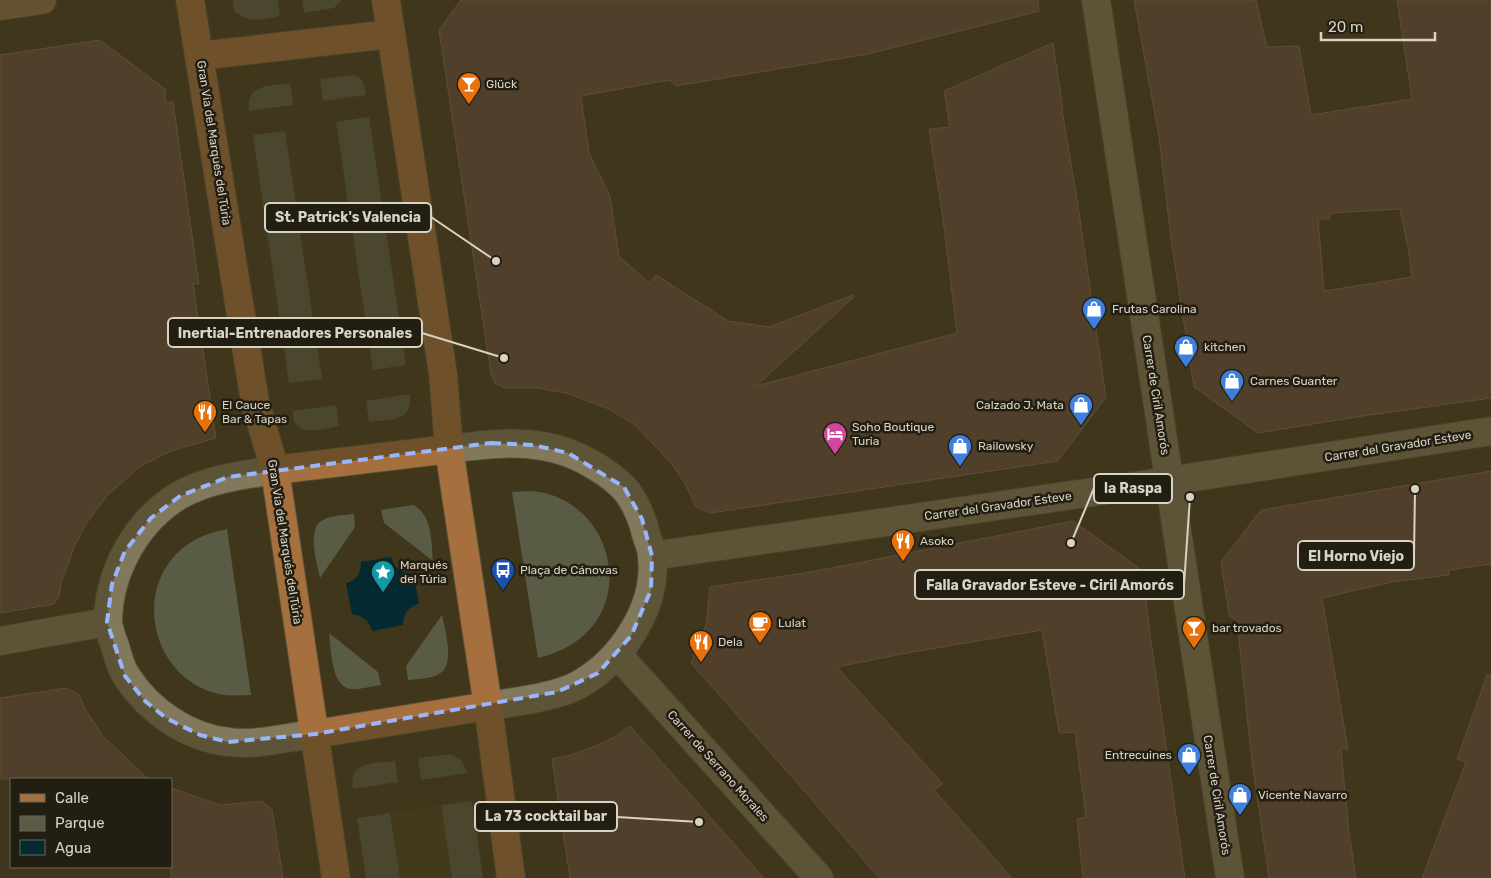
<svg xmlns="http://www.w3.org/2000/svg" width="1491" height="878" viewBox="0 0 1491 878" font-family="Rubik,sans-serif">
<style>
.green{fill:#595b45}
.sand{fill:#473f1e}
.water{fill:#022a30}
.building{fill:#654a3c;stroke:#856758;fill-rule:evenodd}
.lines{fill:none;stroke-linecap:round;stroke-linejoin:round}
.street-casing{stroke:#585139;stroke-width:30}
.secondary-casing{stroke:#585139;stroke-width:30}
.primary-casing{stroke:#585139;stroke-width:30}
.street{stroke:#82785b;stroke-width:28}
.secondary{stroke:#94744d;stroke-width:28}
.primary{stroke:#a6703e;stroke-width:28}
.marked{fill:none;stroke:#99b5fd;stroke-width:4;stroke-dasharray:10 6;stroke-linejoin:round}
.labels{text-anchor:middle;stroke-width:5;stroke-linejoin:round;paint-order:stroke}
.poi-label{font-size:12px;fill:#d8d3c3;stroke:#221e12;text-anchor:start}
.street-label{font-size:12px;fill:#d8d3c3;stroke:#221e12}
.leader{fill:none;stroke:#d8d3c3;stroke-width:2}
.callout-dot{fill:#d8d3c3;stroke:#221e12;stroke-width:2}
.callout{fill:#221e12;stroke:#d8d3c3;stroke-width:2}
.callout-label{font-size:14px;text-anchor:middle;font-weight:bold;fill:#d8d3c3}
</style>
<rect width="100%" height="100%" fill="#3f361b"/>
<g class="green">
<path d="M233 0H278L280 16C261 19 251 25 234 11Z"/>
<polygon points="302,0 342,0 334,8 304,13"/>
<path d="M353 75C363 79 365 84 366 95L323 101 320 79Z"/>
<path d="M290 83 293 105 249 111C246 83 268 87 290 83Z"/>
<polygon points="369,117 406,365 373,370 336,122"/>
<polygon points="285,131 322,379 289,383 253,135"/>
<path d="M410 394C413 423 391 419 369 422L366 401Z"/>
<path d="M336 405 339 426C328 428 303 436 295 423 293 420 293 415 293 411Z"/>
<path d="M512 492C520 492 530 490 539 492 598 501 630 573 595 623 581 642 560 653 538 658Z"/>
<path d="M413 505C433 515 431 542 433 561L384 523 381 510Z"/>
<path d="M354 514 355 527 320 578C317 563 306 528 323 520 332 515 344 515 354 514Z"/>
<path d="M227 529 251 695C242 695 232 696 224 695 150 683 128 582 191 542 203 535 214 532 227 529Z"/>
<path d="M442 615C445 630 456 666 439 674 430 679 418 679 408 680L406 666Z"/>
<path d="M329 633 378 672 381 685C371 686 360 690 350 689 331 686 331 648 329 633Z"/>
<polygon points="450,754 461,760 467,773 421,780 418,758"/>
<path d="M395 761 398 782 353 789C348 760 374 764 395 761Z"/>
<polygon points="472,801 483,878 452,878 441,805"/>
<polygon points="390,813 400,878 366,878 357,818"/>
</g>
<polygon class="sand" points="441,805 452,878 400,878 390,813"/>
<path class="water" d="M391 557C395 569 400 574 413 573L419 603C408 608 403 613 403 625L372 631C369 620 363 616 352 614L346 583C357 580 361 574 361 562Z"/>
<g class="building">
<polygon points="461,0 1038,0 1039,11 868,54 676,86 669,80 581,96 589,153 610,196 619,256 649,283 656,275 728,321 769,327 853,295 854,297 756,386 957,333 943,219 929,129 950,127 944,91 1053,43 1063,110 1062,110 1077,199 1106,397 1058,461 710,513 696,507 685,484 672,464 635,425 609,409 566,393 537,388 505,388 495,383 491,374 439,30"/>
<path d="M1134 0H1256L1267 47 1299 46 1311 115 1412 99 1397 0H1491V398L1356 417 1258 433 1194 387 1172 246 1159 137ZM1400 209 1408 247 1412 277 1324 291 1318 219H1330V213Z"/>
<polygon points="100,40 165,89 166,103 173,102 199,284 193,284 216,438 171,451 139,467 106,497 86,524 75,545 62,580 59,596 54,604 0,613 0,55"/>
<polygon points="1491,471 1491,564 1449,570 1449,575 1392,582 1322,598 1348,749 1341,749 1349,832 1356,878 1269,878 1252,762 1237,621 1229,615 1221,562 1261,510"/>
<polygon points="1073,521 1143,571 1149,627 1185,878 1083,878 1077,819 1086,817 1075,732 1059,733 1042,630 907,653 837,667 943,784 934,790 1012,878 879,878 807,794 691,663 706,625 710,587 811,572"/>
<polygon points="1487,675 1491,676 1491,878 1422,878 1466,762 1457,759"/>
<polygon points="66,688 79,695 86,710 103,736 148,779 0,779 0,698"/>
<polygon points="630,726 764,878 570,878 552,759 571,755 595,746 617,736"/>
<polygon points="171,788 221,805 261,801 272,809 283,878 171,878"/>
</g>
<g class="lines">
<g class="street-casing">
<g id="street">
<polyline points="1096,0 1230,878"/>
<path d="M449 449C488 444 530 438 569 453 587 460 609 473 623 487 634 498 643 520 646 534 648 541 652 549 652 556 658 606 622 660 580 684 558 697 514 702 488 706"/>
<path d="M275 470C242 475 209 479 180 495 137 520 109 571 108 620 108 628 112 638 115 646 118 656 121 669 127 677 149 711 188 738 229 742 255 746 288 737 315 734"/>
<polyline points="652,556 1169,481 1491,431"/>
<polyline points="0,641 107,622"/>
<polyline points="617,654 819,878"/>
</g>
</g>
<g class="secondary-casing">
<polyline id="secondary" points="0,6 42,0"/>
</g>
<g class="primary-casing">
<g id="primary">
<polyline points="190,0 255,402 275,470 336,878"/>
<polyline points="386,0 443,374 449,449 488,706 511,878"/>
<polyline points="199,56 391,34"/>
<polyline points="275,470 449,449"/>
<polyline points="315,734 488,706"/>
</g>
</g>
<use href="#street" class="street"/>
<use href="#secondary" class="secondary"/>
<use href="#primary" class="primary"/>
</g>
<path d="M0 0H1491V878H0ZM491 443 533 445 568 453 624 487 642 519 652 556 651 590 631 636 598 673 557 692 315 734 228 742 200 735 166 718 145 701 125 676 107 622 112 584 125 551 151 518 180 496 228 477Z" fill="#3f361b" fill-opacity=".55" fill-rule="evenodd"/>
<path class="marked" d="M491 443 533 445 568 453 624 487 642 519 652 556 651 590 631 636 598 673 557 692 315 734 228 742 200 735 166 718 145 701 125 676 107 622 112 584 125 551 151 518 180 496 228 477Z"/>
<defs>
<g id="bar-pin" transform="scale(1.25)"><path d="M0 17L-7.5 6A9.5 9.5 0 1 1 7.5 6Z" fill="#e8710a" stroke="#221e12"/><path d="M-6-5H6L.8 .8V4.5H3.5V6h-7V4.5H-.8V.8Z" fill="#fff"/></g>
<g id="shop-pin" transform="scale(1.25)"><path d="M0 17L-7.5 6A9.5 9.5 0 1 1 7.5 6Z" fill="#3f7fe0" stroke="#221e12"/><path d="M-5-2.5h2.3a2.7 3.5 0 0 1 5.4 0H5L5.5 6h-11ZM-1.5-2.5h3a1.5 2.3 0 0 0-3 0Z" fill="#fff"/></g>
<g id="restaurant-pin" transform="scale(1.25)"><path d="M0 17L-7.5 6A9.5 9.5 0 1 1 7.5 6Z" fill="#e8710a" stroke="#221e12"/><path d="M-5-6h1v4h1v-4h1v4h1v-4h1v5L-1.5 .5V6h-2V.5L-5-1ZM5-6V6H3V1.5H1.5Q1.5-4 5-6Z" fill="#fff"/></g>
<g id="hotel-pin" transform="scale(1.25)"><path d="M0 17L-7.5 6A9.5 9.5 0 1 1 7.5 6Z" fill="#d1479c" stroke="#221e12"/><path d="M-6-4.5h1.5V1H6V5H4.5V3h-9V5H-6ZM-4 0a1.8 1.8 0 1 1 3.6 0ZM.5 0V-2.5h3Q6-2.5 6 0Z" fill="#fff"/></g>
<g id="bus-pin" transform="scale(1.25)"><path d="M0 17L-7.5 6A9.5 9.5 0 1 1 7.5 6Z" fill="#1a4fb4" stroke="#221e12"/><path d="M-5-6H5V4H4V6H2V4H-2V6H-4V4H-5ZM-3.5-4V0h7V-4ZM-3.5 1.2v1.5H-2V1.2ZM2 1.2v1.5H3.5V1.2Z" fill="#fff"/></g>
<g id="sight-pin" transform="scale(1.25)"><path d="M0 17L-7.5 6A9.5 9.5 0 1 1 7.5 6Z" fill="#0f9aa8" stroke="#221e12"/><path d="M0-6L1.8-2.2L6-1.7L2.9 1.2L3.7 5.4L0 3.3L-3.7 5.4L-2.9 1.2L-6-1.7L-1.8-2.2Z" fill="#fff"/></g>
<g id="cafe-pin" transform="scale(1.25)"><path d="M0 17L-7.5 6A9.5 9.5 0 1 1 7.5 6Z" fill="#e8710a" stroke="#221e12"/><path d="M-5.5-4.5H6V0H3Q3 3.5 0 3.5H-2.5Q-5.5 3.5-5.5 0ZM3-3.2v2h1.7v-2ZM-6 4.5H4V6H-6Z" fill="#fff"/></g>
</defs>
<g fill-rule="evenodd">
<use href="#bar-pin" x="469" y="84"/>
<use href="#shop-pin" x="1094" y="309"/>
<use href="#shop-pin" x="1186" y="347"/>
<use href="#shop-pin" x="1232" y="381"/>
<use href="#shop-pin" x="1081" y="405"/>
<use href="#restaurant-pin" x="205" y="412"/>
<use href="#hotel-pin" x="835" y="434"/>
<use href="#shop-pin" x="960" y="446"/>
<use href="#restaurant-pin" x="903" y="541"/>
<use href="#bus-pin" x="503" y="570"/>
<use href="#sight-pin" x="383" y="572"/>
<use href="#cafe-pin" x="760" y="623"/>
<use href="#bar-pin" x="1194" y="628"/>
<use href="#restaurant-pin" x="701" y="642"/>
<use href="#shop-pin" x="1189" y="755"/>
<use href="#shop-pin" x="1240" y="795"/>
</g>
<g class="labels">
<g class="poi-label">
<text x="486" y="88">Glück</text>
<text x="1112" y="313">Frutas Carolina</text>
<text x="1204" y="351">kitchen</text>
<text x="1250" y="385">Carnes Guanter</text>
<text x="222" y="409">El Cauce<tspan x="222" dy="14">Bar &amp; Tapas</tspan></text>
<text x="1064" y="409" text-anchor="end">Calzado J. Mata</text>
<text x="852" y="431">Soho Boutique<tspan x="852" dy="14">Turia</tspan></text>
<text x="978" y="450">Railowsky</text>
<text x="920" y="545">Asoko</text>
<text x="400" y="569">Marqués<tspan x="400" dy="14">del Túria</tspan></text>
<text x="520" y="574">Plaça de Cánovas</text>
<text x="778" y="627">Lulat</text>
<text x="1212" y="632">bar trovados</text>
<text x="718" y="646">Dela</text>
<text x="1172" y="759" text-anchor="end">Entrecuines</text>
<text x="1258" y="799">Vicente Navarro</text>
</g>
<g class="street-label">
<text transform="translate(214 143) rotate(81)" y="4">Gran Via del Marqués del Túria</text>
<text transform="translate(1156 395) rotate(81)" y="4">Carrer de Ciril Amorós</text>
<text transform="translate(1398 446) rotate(-9)" y="4">Carrer del Gravador Esteve</text>
<text transform="translate(998 506) rotate(-8)" y="4">Carrer del Gravador Esteve</text>
<text transform="translate(285 542) rotate(81)" y="4">Gran Via del Marqués del Túria</text>
<text transform="translate(718 766) rotate(48)" y="4">Carrer de Serrano Morales</text>
<text transform="translate(1217 795) rotate(81)" y="4">Carrer de Ciril Amorós</text>
</g>
</g>
<path class="leader" d="M496 261L431 217M504 358L422 333M1071 543L1094 488M1415 489L1414 556M1190 497L1184 585M699 822L617 817"/>
<g class="callout-dot">
<circle cx="496" cy="261" r="5"/>
<circle cx="504" cy="358" r="5"/>
<circle cx="1071" cy="543" r="5"/>
<circle cx="1415" cy="489" r="5"/>
<circle cx="1190" cy="497" r="5"/>
<circle cx="699" cy="822" r="5"/>
</g>
<g class="callout">
<rect x="265" y="203" width="166" height="29" rx="5"/>
<rect x="168" y="318" width="254" height="29" rx="5"/>
<rect x="1094" y="474" width="78" height="29" rx="5"/>
<rect x="1298" y="541" width="116" height="29" rx="5"/>
<rect x="915" y="570" width="269" height="29" rx="5"/>
<rect x="475" y="802" width="142" height="29" rx="5"/>
</g>
<g class="callout-label">
<text x="348" y="222">St. Patrick's Valencia</text>
<text x="295" y="338">Inertial-Entrenadores Personales</text>
<text x="1133" y="493">la Raspa</text>
<text x="1356" y="561">El Horno Viejo</text>
<text x="1050" y="590">Falla Gravador Esteve - Ciril Amorós</text>
<text x="546" y="821">La 73 cocktail bar</text>
</g>
<rect x="10" y="778" width="162" height="90" fill="#221e12" stroke="#6b6659"/>
<rect x="20" y="794" width="25" height="8" fill="#a6703e" stroke="#6b6659"/>
<text x="55" y="803" font-size="15" fill="#d8d3c3">Calle</text>
<rect x="20" y="816" width="25" height="15" fill="#595b45" stroke="#6b6659"/>
<text x="55" y="828" font-size="15" fill="#d8d3c3">Parque</text>
<rect x="20" y="840" width="25" height="15" fill="#022a30" stroke="#6b6659"/>
<text x="55" y="853" font-size="15" fill="#d8d3c3">Agua</text>
<path d="M1321 32v8h114v-8" fill="none" stroke="#d8d3c3" stroke-width="2.5"/>
<text x="1328" y="32" font-size="15" fill="#d8d3c3" stroke="#221e12" stroke-width="4" paint-order="stroke">20 m</text>
</svg>
